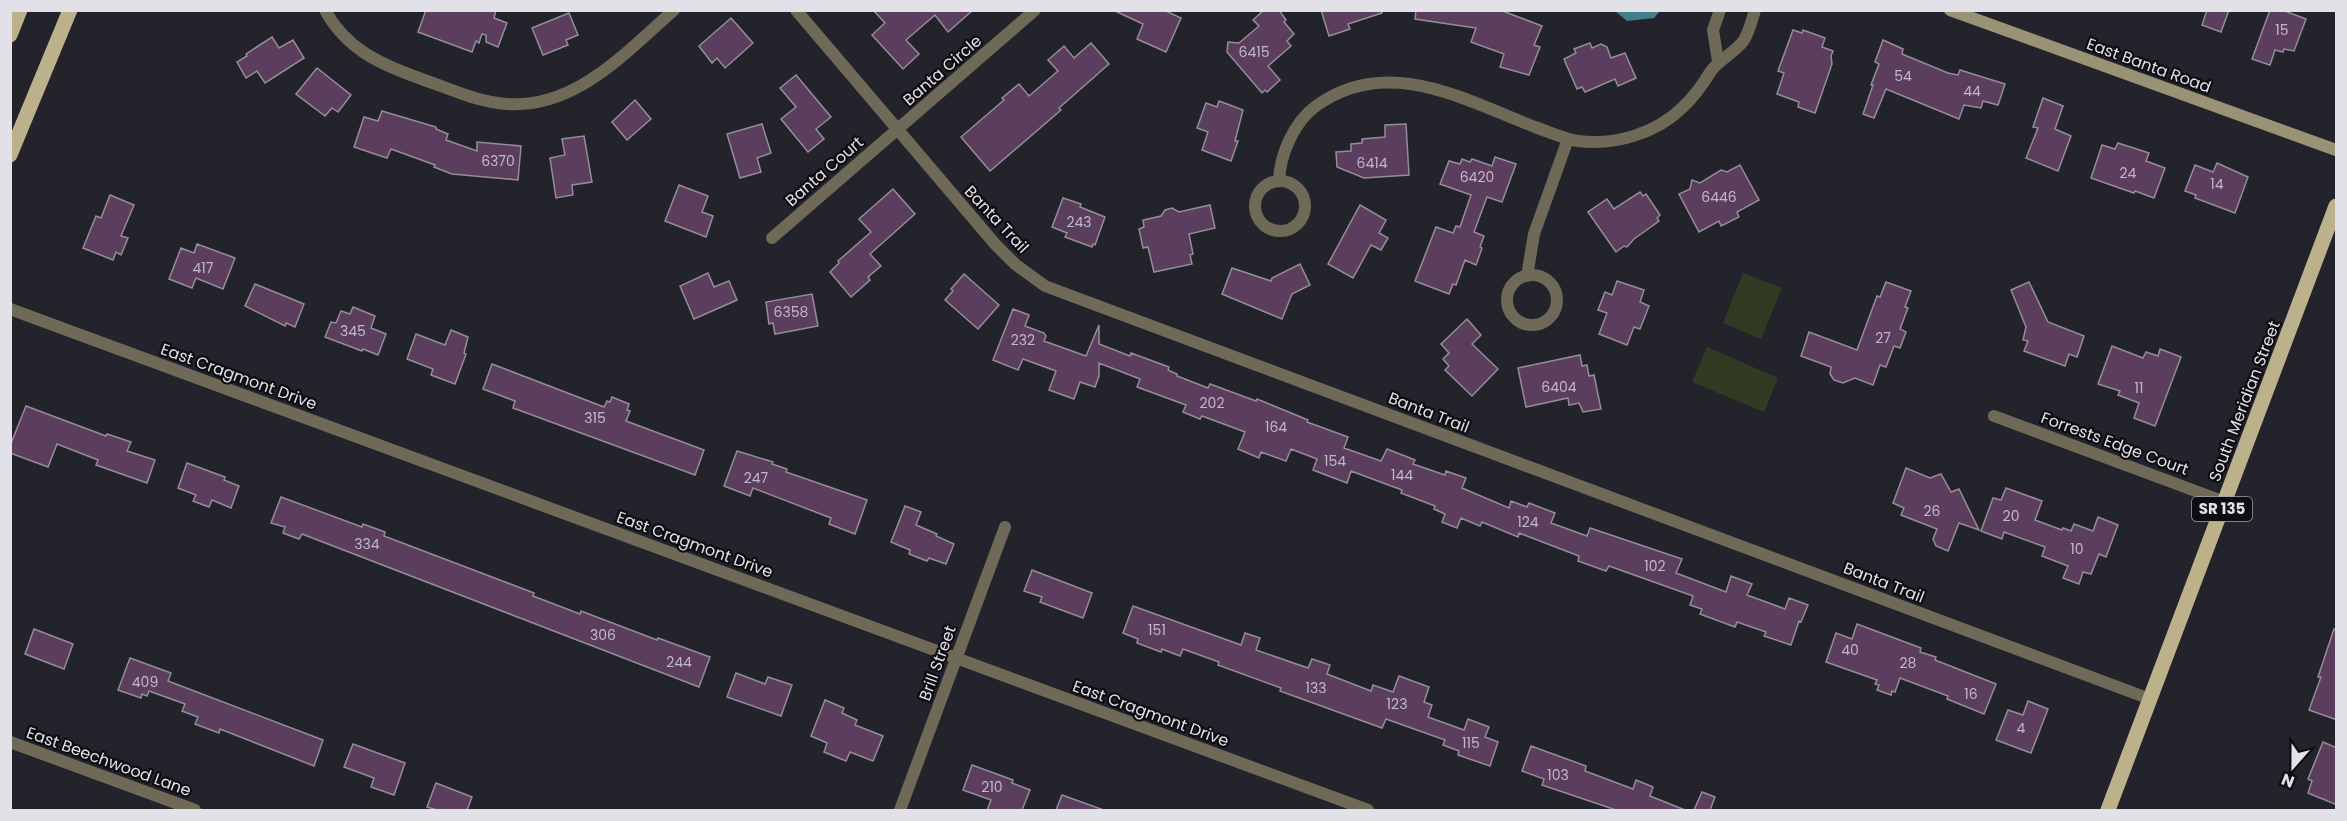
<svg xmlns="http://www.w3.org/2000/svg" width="2347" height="821" viewBox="0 0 2347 821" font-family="Poppins,sans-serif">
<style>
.green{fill:#313b23}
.water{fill:#447e8b}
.building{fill:#5b3e5e;stroke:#958d96;stroke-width:1.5}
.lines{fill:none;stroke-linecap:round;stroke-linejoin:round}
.street{stroke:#6f6a57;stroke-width:12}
.secondary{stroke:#9a9274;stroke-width:12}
.primary{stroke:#bcb18a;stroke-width:15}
.labels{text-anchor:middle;stroke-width:4.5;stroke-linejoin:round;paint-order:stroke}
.number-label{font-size:14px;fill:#c0b8c5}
.shield{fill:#0d0d11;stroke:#a1a1a7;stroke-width:1.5}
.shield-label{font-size:15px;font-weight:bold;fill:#e1e1e7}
.street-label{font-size:16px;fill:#e1e1e7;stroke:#0d0d11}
</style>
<rect width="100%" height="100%" fill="#23232c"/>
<g class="green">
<polygon points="1743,273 1782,288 1761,339 1723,323"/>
<polygon points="1707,347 1778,378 1764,412 1692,382"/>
</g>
<polygon class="water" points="1615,11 1660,11 1654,18 1627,21"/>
<g class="building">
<polygon points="426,10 496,10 494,18 507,23 498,47 486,42 486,35 482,34 479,43 476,41 472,52 418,32"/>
<polygon points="873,10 973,10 948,32 935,15 906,40 919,54 903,69 872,35 885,23"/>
<polygon points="1113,10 1164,10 1181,18 1166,52 1137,39 1143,24"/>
<polygon points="1264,10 1279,10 1286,20 1284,22 1294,34 1287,41 1291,46 1268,66 1280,80 1267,92 1265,90 1262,93 1227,52 1228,42 1239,43 1259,26 1253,20"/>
<polygon points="1321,10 1381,10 1382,13 1348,24 1350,29 1329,36"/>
<polygon points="1416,10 1500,10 1542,26 1534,45 1540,47 1529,75 1500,67 1504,54 1471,42 1476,28 1415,19"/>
<polygon points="2207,10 2229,10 2221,32 2202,25"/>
<polygon points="2270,10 2282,10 2306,19 2294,51 2284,49 2283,52 2275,50 2270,65 2252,59"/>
<polygon points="569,13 578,35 566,40 568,45 543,55 532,28"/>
<polygon points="731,18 753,43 725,68 717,58 712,63 699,46"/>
<polygon points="1793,30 1802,33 1803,30 1825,38 1822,47 1833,51 1831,56 1832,64 1815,113 1798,107 1799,102 1777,94 1784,73 1778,71"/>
<polygon points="272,37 279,48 293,40 304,58 265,83 257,71 246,78 237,62 247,56 246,54"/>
<polygon points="1883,40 1903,49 1902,54 1948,73 1958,75 1960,70 2005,84 1998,105 1983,101 1981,108 1964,105 1959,119 1886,89 1874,118 1863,114 1873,85 1871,85 1879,64 1875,62"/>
<polygon points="1091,43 1109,64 1059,108 1061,110 990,171 961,137 1004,100 1002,98 1019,84 1029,96 1058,71 1048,60 1064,46 1074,58"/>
<polygon points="1590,43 1592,48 1601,44 1607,47 1611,58 1625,53 1636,78 1618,86 1615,79 1585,92 1582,87 1577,89 1564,59 1576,53 1574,49"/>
<polygon points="317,68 351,95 338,112 332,108 325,116 296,94"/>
<polygon points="796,75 831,117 816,129 824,139 808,152 781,119 796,107 780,88"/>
<polygon points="2043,98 2063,106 2055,129 2071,136 2058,171 2026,158 2038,128 2033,127"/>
<polygon points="635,100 651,119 627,140 612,122"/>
<polygon points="1219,101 1243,110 1235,141 1238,141 1231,161 1202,150 1208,132 1197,128 1206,103 1217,107"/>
<polygon points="382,111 436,127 436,129 448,134 446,140 477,151 477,142 521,146 518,180 452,174 434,167 435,165 391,149 387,158 354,147 364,117 378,121"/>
<polygon points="762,124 771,153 757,158 761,172 740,178 727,134"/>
<polygon points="1406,124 1409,175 1364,178 1337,167 1336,152 1351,151 1351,144 1362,143 1362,139 1385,137 1385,125"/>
<polygon points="584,136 592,182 572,185 573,195 556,198 550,158 565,155 562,139"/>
<polygon points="2118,143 2149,153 2146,161 2165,168 2154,198 2135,191 2134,193 2091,178 2102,145 2115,149"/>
<polygon points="1495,157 1516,164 1502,202 1487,197 1474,232 1484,236 1480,247 1482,248 1476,265 1465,260 1456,285 1453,284 1449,294 1415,281 1436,227 1453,233 1456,226 1460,227 1471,195 1440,184 1449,161 1460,164 1462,159 1470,162 1472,159 1492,166"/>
<polygon points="2217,163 2248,177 2235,213 2195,198 2196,195 2185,191 2195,165 2213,172"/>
<polygon points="1740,165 1759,200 1737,212 1739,217 1721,226 1719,221 1699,232 1679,194 1690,189 1692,180 1700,183 1721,170 1727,172"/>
<polygon points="679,185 708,196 702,212 713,216 706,237 665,221"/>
<polygon points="893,189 915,214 870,254 881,266 868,277 870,280 851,297 830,272 839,263 838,261 871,232 859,219"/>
<polygon points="1640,192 1643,196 1646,194 1660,215 1657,218 1659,221 1634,239 1627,247 1624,246 1616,252 1588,212 1607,199 1614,209"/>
<polygon points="110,195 134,205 121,236 128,238 121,255 116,252 113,260 83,248 96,216 101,218"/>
<polygon points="1063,198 1081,204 1080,207 1105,217 1095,245 1093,244 1092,247 1065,237 1067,233 1052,227"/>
<polygon points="1210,205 1215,228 1189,234 1193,254 1190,255 1192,264 1154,272 1148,247 1143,248 1139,229 1144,227 1143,220 1161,216 1165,210 1172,208 1179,212"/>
<polygon points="1360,205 1386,220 1379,233 1388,238 1381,250 1371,245 1353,278 1328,264"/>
<polygon points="197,244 235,258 223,289 196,278 192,288 169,279 181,248 194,253"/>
<polygon points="1300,264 1310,285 1292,294 1282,319 1222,294 1232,268 1271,281 1272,278"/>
<polygon points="708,273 714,287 729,281 737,300 694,319 680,286"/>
<polygon points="964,274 999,305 978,329 945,300 953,291 951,289"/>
<polygon points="1617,281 1644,290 1640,302 1649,306 1640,329 1634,327 1627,345 1599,334 1607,313 1598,310 1605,292 1612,295"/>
<polygon points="1886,282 1911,291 1905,307 1908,308 1900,329 1906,332 1900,348 1894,346 1886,367 1880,365 1873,385 1855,378 1843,383 1834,380 1830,374 1831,367 1801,356 1809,332 1857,350 1877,296 1880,297"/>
<polygon points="2029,282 2048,322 2084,336 2077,357 2069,354 2065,366 2024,351 2028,341 2023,340 2026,327 2011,290"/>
<polygon points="255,284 304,304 295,327 286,323 285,326 245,306"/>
<polygon points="812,294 818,326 775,334 773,323 769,324 766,302"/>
<polygon points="353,307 375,316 371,328 386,334 378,355 363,349 362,351 325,337 331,322 336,323 341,311 350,314"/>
<polygon points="1013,309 1029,315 1025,326 1044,333 1046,336 1044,341 1086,356 1099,325 1099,344 1130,356 1131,353 1169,367 1168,370 1177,374 1177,376 1208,388 1210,384 1256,401 1257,399 1308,420 1307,422 1348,437 1344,448 1381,461 1387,449 1415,460 1413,464 1445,475 1446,471 1466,478 1462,488 1509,508 1511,501 1527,507 1529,503 1555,513 1551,523 1587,536 1590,528 1682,559 1676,573 1726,592 1731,576 1752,584 1747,595 1785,609 1789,598 1808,605 1801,622 1799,621 1791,645 1764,636 1766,632 1737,622 1735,627 1700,614 1702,609 1690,605 1693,596 1609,566 1606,571 1578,561 1579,556 1519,533 1518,537 1482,522 1480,526 1461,518 1457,528 1442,522 1445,514 1434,509 1435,506 1401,493 1402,490 1351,471 1347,483 1313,470 1317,459 1291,449 1286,461 1261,452 1259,458 1238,449 1245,432 1202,416 1200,419 1183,412 1186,405 1137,387 1140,379 1099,363 1099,376 1095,387 1080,382 1074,399 1049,390 1056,371 1023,359 1018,370 993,360"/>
<polygon points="1467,319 1481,335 1472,344 1498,369 1472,396 1445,370 1449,366 1443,359 1449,353 1441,344"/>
<polygon points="451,330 468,337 464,353 466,354 455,384 431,375 433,369 407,359 416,334 445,345"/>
<polygon points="2112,346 2143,358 2146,352 2158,356 2160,349 2181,357 2155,426 2134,418 2139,403 2118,395 2120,391 2098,384"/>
<polygon points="1580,355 1582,366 1587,365 1589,376 1594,375 1601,409 1583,412 1579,403 1569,405 1568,398 1526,407 1518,368"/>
<polygon points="492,364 604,407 607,401 610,402 612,397 629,404 627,410 630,411 626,421 704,450 695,475 513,408 515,401 483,389"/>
<polygon points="26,406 106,436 107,434 131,442 127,451 155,460 147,483 96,465 98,460 57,444 48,467 10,453 10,446"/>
<polygon points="737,451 773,462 772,464 787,469 786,472 867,500 855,534 829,524 831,518 753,488 750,496 724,486"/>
<polygon points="187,463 225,477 224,480 239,486 231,508 212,500 209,507 193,501 196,495 178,488"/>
<polygon points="1906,468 1930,478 1941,474 1951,492 1959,489 1979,530 1959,523 1948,551 1936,546 1933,539 1937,529 1901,515 1904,508 1893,503"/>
<polygon points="2006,488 2042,501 2035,520 2062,530 2063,528 2071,531 2074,524 2093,531 2098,517 2118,525 2106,557 2099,554 2091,574 2083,572 2079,584 2063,578 2068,566 2042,556 2045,547 2004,532 2002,539 1981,531 1993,498 2001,500"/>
<polygon points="281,497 362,527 363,524 385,532 384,536 534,593 533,596 580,614 581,611 657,640 658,638 710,657 699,687 302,534 299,539 283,533 285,527 271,523"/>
<polygon points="905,506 921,512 916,525 937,534 936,536 954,544 946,564 929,558 927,561 909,554 910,550 891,542"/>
<polygon points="1032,570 1092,593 1083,618 1040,602 1042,597 1024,591"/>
<polygon points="1133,606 1241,645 1245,633 1260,638 1256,650 1308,668 1312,659 1330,665 1327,674 1371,691 1373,685 1393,692 1399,676 1429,687 1424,702 1432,705 1428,717 1464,730 1468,719 1489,727 1485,737 1498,742 1490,766 1458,755 1459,751 1443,745 1445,740 1386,719 1382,728 1280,691 1281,688 1218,665 1219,662 1183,649 1180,656 1162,649 1161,652 1137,643 1138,639 1123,633"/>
<polygon points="1857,624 1921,648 1920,652 1936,657 1935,660 1996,684 1984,714 1947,699 1948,696 1900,678 1895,692 1892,691 1891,695 1877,690 1879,685 1875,684 1877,680 1826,662 1836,633 1852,639"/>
<polygon points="34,629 73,644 64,669 25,654"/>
<polygon points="2334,629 2337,630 2337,720 2309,710 2321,677 2318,677"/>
<polygon points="130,658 171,673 168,681 323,740 314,766 220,729 219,733 195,724 198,717 182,711 185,704 149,691 147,696 142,694 141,698 118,690"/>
<polygon points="736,673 765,684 768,677 792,685 781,716 727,697"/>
<polygon points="825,700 844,708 842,713 857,720 855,725 883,736 873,761 850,752 846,761 824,752 827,743 811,736"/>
<polygon points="2028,701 2048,709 2031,753 1996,740 2008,710 2023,715"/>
<polygon points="2323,742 2337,748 2337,805 2308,793 2312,781 2308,779"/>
<polygon points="353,744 405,763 394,795 371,787 374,778 344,767"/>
<polygon points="1531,746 1586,766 1585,771 1633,789 1636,780 1653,787 1650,796 1685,810 1616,810 1542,785 1544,779 1522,771"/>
<polygon points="972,765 1013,780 1012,783 1030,790 1022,810 987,810 991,800 963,790"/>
<polygon points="436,783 472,797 467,810 437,810 427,807"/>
<polygon points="1702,792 1715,797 1710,810 1694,810"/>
<polygon points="1062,795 1101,809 1100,810 1056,810"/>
</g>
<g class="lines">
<g class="street">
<path d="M325 10C346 49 380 64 419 78 445 87 470 99 498 103 571 114 624 54 674 10"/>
<polyline points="796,10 995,244 1015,264 1045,286 2150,699"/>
<polyline points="1718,61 1713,30 1720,10"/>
<path d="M1279 181C1280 154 1294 122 1316 106 1387 54 1465 100 1535 127 1549 132 1564 139 1578 141 1615 146 1657 133 1683 107 1694 97 1703 84 1711 71 1720 59 1737 51 1744 40 1749 32 1752 20 1755 10"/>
<circle cx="1280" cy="206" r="25"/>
<polyline points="772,238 1035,10"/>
<circle cx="1532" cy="300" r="25"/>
<polyline points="1527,276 1534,234 1568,139"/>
<polyline points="10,309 1368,810"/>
<polyline points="1994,416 2225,502"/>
<polyline points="10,742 195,810"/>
<polyline points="900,810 1005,527"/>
</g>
<polyline class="secondary" points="1950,10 2336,150"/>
<g class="primary">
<polyline points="10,35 20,10"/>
<polyline points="10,155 70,10"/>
<polyline points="2108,810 2336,206"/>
</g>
</g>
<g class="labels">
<g class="number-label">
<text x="2282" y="35">15</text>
<text x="1254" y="57">6415</text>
<text x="1903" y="81">54</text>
<text x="1972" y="96">44</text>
<text x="498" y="166">6370</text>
<text x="1372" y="168">6414</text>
<text x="2128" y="178">24</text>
<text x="1477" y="182">6420</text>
<text x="2217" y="189">14</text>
<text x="1719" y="202">6446</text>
<text x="1079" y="227">243</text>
<text x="203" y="273">417</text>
<text x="791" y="317">6358</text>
<text x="353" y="336">345</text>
<text x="1883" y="343">27</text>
<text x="1023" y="345">232</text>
<text x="1559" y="392">6404</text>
<text x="2139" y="393">11</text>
<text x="1212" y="408">202</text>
<text x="595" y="423">315</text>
<text x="1276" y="432">164</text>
<text x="1335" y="466">154</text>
<text x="1402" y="480">144</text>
<text x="756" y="483">247</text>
<text x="1932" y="516">26</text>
<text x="2011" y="521">20</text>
<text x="1528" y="527">124</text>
<text x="367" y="549">334</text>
<text x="2077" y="554">10</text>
<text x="1655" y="571">102</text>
<text x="1157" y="635">151</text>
<text x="603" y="640">306</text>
<text x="1850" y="655">40</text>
<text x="679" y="667">244</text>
<text x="1908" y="668">28</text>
<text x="145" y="687">409</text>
<text x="1316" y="693">133</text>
<text x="1971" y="699">16</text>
<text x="1397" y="709">123</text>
<text x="2021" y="733">4</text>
<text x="1471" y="748">115</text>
<text x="1558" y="780">103</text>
<text x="992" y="792">210</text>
</g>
<rect class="shield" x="2192" y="497" width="60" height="24" rx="4.5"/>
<g class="shield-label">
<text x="2222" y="514">SR 135</text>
</g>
<g class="street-label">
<text transform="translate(2149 65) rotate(20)" y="6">East Banta Road</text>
<text transform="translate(942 70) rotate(-41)" y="6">Banta Circle</text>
<text transform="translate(824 171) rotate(-41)" y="6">Banta Court</text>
<text transform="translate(997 219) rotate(47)" y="6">Banta Trail</text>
<text transform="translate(239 376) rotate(20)" y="6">East Cragmont Drive</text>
<text transform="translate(2244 401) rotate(-69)" y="6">South Meridian Street</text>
<text transform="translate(1429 412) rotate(21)" y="6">Banta Trail</text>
<text transform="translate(2115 443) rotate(20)" y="6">Forrests Edge Court</text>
<text transform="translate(695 544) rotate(20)" y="6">East Cragmont Drive</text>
<text transform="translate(1884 582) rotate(21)" y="6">Banta Trail</text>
<text transform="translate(937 663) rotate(-70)" y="6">Brill Street</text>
<text transform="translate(1151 713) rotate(20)" y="6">East Cragmont Drive</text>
<text transform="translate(109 761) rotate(20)" y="6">East Beechwood Lane</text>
</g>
</g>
<rect width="2347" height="821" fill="none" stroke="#e1e1e7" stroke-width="24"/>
<g transform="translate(2293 767) rotate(201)" stroke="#0d0d11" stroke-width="4.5" paint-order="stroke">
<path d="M0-4.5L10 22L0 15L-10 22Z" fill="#e1e1e7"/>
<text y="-9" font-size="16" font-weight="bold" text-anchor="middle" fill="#e1e1e7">N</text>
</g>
</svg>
